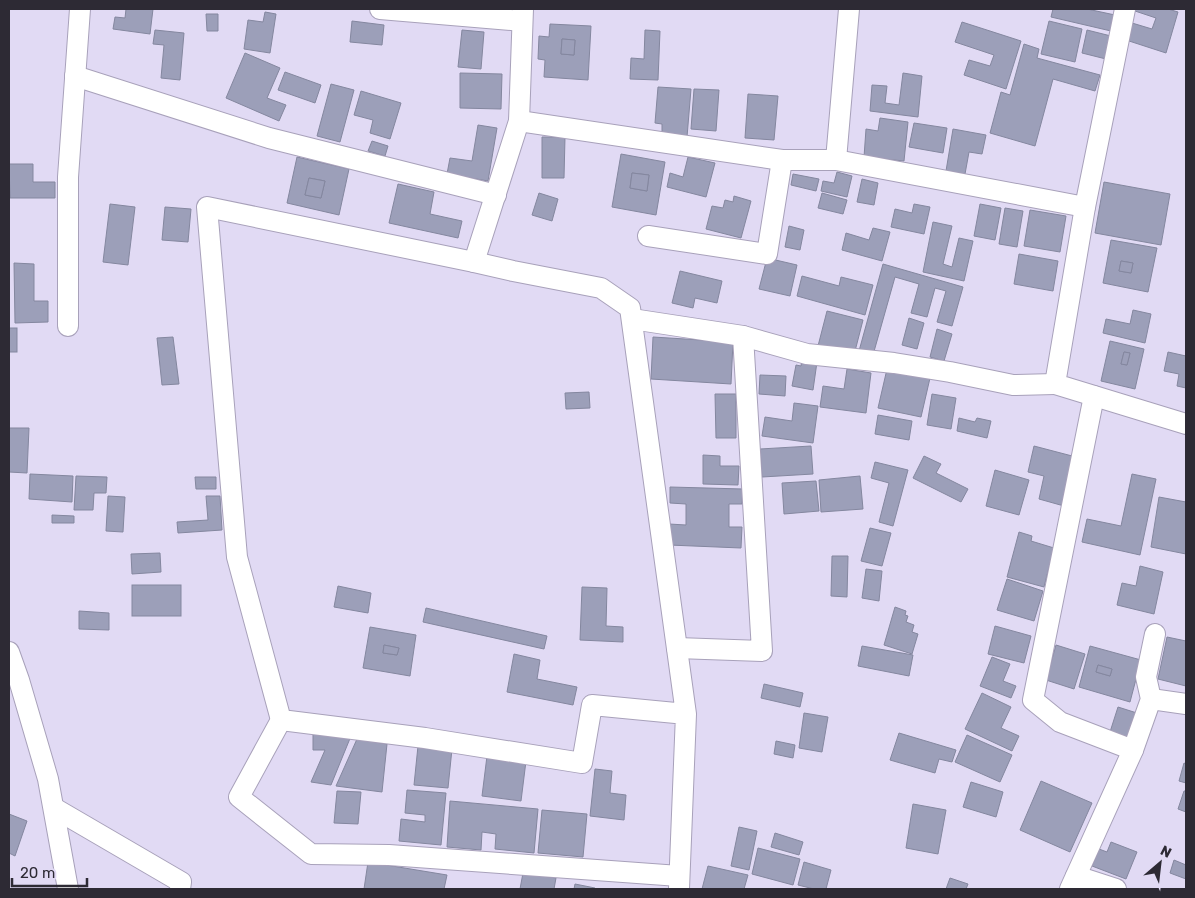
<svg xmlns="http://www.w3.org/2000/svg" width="1195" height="898" viewBox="0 0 1195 898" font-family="Rubik,sans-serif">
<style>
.building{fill:#9c9fb9;stroke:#84879f;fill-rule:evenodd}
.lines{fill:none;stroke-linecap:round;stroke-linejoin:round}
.minor-casing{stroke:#a8a1ba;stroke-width:22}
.minor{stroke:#fff;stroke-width:20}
</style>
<rect width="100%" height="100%" fill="#e1daf4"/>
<g class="building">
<polygon points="126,9 153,9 150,34 113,29 115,17 125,18"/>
<polygon points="1053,9 1087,9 1115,15 1111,31 1051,17"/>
<polygon points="1135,9 1168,9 1178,12 1166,53 1126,40 1132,23 1152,29 1156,18 1135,11"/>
<polygon points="265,12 276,14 270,53 244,49 248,20 263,22"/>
<polygon points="206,14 218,14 218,31 207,31"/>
<polygon points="352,21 384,25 382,45 350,42"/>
<polygon points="1049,21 1082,29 1075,62 1041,54"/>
<polygon points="962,22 1021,41 1006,89 964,75 969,60 990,66 994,55 955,42"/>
<path d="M550 24 591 26 588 80 544 77 545 60 538 59 539 36 549 37ZM562 39 575 40 574 55 561 54Z"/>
<polygon points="155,30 184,33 180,80 161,78 164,45 153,44"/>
<polygon points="462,30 484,32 481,69 458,67"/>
<polygon points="645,30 660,31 658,80 630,79 631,58 644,59"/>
<polygon points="1087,30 1111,36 1106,59 1082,53"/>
<polygon points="562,39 575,40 574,55 561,54"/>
<polygon points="1024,44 1039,49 1037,58 1100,75 1095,91 1053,79 1035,146 990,133 1001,92 1010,95"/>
<polygon points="245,53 280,68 267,98 286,105 279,121 226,98"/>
<polygon points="285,72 321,85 315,103 278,90"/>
<polygon points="460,73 502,74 501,109 460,108"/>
<polygon points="903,73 922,76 918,117 870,111 872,85 887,86 885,103 899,105"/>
<polygon points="331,84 354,90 340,142 317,136"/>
<polygon points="658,87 691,89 687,137 662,135 662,124 655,123"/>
<polygon points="694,89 719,90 716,131 691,129"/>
<polygon points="361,91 401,103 390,139 370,133 373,120 354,115"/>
<polygon points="748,94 778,96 774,140 745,138"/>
<polygon points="880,118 908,122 904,161 864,157 866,129 878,131"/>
<polygon points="914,123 947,128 943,153 909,147"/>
<polygon points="478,125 497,128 488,181 447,174 450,158 472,161"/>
<polygon points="953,129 986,135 982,154 969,152 965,174 946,171"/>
<polygon points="542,137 565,137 564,178 542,178"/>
<polygon points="372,141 388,146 385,156 368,151"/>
<path d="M621 154 665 162 656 215 612 207ZM632 173 649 175 647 191 630 188Z"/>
<path d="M297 157 349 169 339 215 287 203ZM309 178 325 181 321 198 305 195Z"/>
<polygon points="688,157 715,163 706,197 667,187 670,173 683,177"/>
<polygon points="9,164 33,164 33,182 55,182 55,198 10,198"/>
<polygon points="837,172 852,176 847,197 821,191 823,181 834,183"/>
<polygon points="632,173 649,175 647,191 630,188"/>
<polygon points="793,174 819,179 816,191 791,185"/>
<polygon points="309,178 325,181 321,198 305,195"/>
<polygon points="862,179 878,183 874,205 857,202"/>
<polygon points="1104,182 1170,194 1161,245 1095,233"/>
<polygon points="398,184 434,192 430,214 462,221 458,238 389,223"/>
<polygon points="539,193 558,199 552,221 532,215"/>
<polygon points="822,193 847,200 843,214 818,208"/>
<polygon points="734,196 751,201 741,238 706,229 712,206 723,208 725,200 733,202"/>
<polygon points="110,204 135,207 128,265 103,262"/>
<polygon points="914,204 930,207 924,234 891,227 895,209 912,213"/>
<polygon points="980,204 1001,208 995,240 974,236"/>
<polygon points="165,207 191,209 188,242 162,240"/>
<polygon points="1005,208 1023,211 1017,247 999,244"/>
<polygon points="1030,210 1066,216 1060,252 1024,246"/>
<polygon points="933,222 952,226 943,264 952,267 959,238 973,241 964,281 923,272"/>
<polygon points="789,226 804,230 800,250 785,247"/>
<polygon points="873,228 890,232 882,261 842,250 846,233 869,240"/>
<path d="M1111 240 1157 248 1148 292 1103 283ZM1121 261 1133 263 1131 273 1119 271Z"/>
<polygon points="1019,254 1058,261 1053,291 1014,284"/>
<polygon points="767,258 797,265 790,296 759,289"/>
<polygon points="1121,261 1133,263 1131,273 1119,271"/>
<polygon points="14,263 34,264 34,301 48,301 48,322 15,323"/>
<polygon points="883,264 963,287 952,326 937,322 946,291 935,288 927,317 911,313 919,284 895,277 873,355 859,351"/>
<polygon points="680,271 722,281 717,303 695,298 693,308 672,303"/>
<polygon points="802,276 839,286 841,277 873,285 865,315 797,296"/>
<polygon points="1133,310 1151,314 1145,343 1103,333 1106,319 1130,324"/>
<polygon points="827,311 863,320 854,355 818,346"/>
<polygon points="909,318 924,323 917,349 902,345"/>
<rect x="9" y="328" width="8" height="24"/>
<polygon points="937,329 952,334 944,361 930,357"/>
<polygon points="173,337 179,384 162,385 157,338"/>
<polygon points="653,337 733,342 731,384 651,379"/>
<path d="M1110 341 1144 349 1135 389 1101 381ZM1124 352 1130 353 1127 365 1121 364Z"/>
<polygon points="1124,352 1130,353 1127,365 1121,364"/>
<polygon points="1168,352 1186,356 1186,388 1177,386 1179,374 1164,371"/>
<polygon points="802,359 817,362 813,390 792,386 796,365 801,366"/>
<polygon points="847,369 871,373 866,413 820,407 823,386 844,389"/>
<polygon points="887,369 930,378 921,417 878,408"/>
<polygon points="760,375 786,376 785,396 759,394"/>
<polygon points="589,392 590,408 566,409 565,393"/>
<polygon points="715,394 736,394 736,438 716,438"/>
<polygon points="932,394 956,398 951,429 927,425"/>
<polygon points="794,403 818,406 813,443 762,436 765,417 792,421"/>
<polygon points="878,415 912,421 909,440 875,434"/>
<polygon points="959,418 975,422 977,418 991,421 987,438 957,431"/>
<polygon points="9,428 29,428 27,473 9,472"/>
<polygon points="811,446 813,474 762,477 760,449"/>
<polygon points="1034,446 1076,457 1064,506 1039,499 1044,476 1028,472"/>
<polygon points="703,455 720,456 720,466 739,466 738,485 703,484"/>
<polygon points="924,456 941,464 936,473 968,489 961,502 913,478"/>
<polygon points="875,462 908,470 893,526 879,522 889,483 871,478"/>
<polygon points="995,470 1029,480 1019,515 986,506"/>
<polygon points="30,474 73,476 72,502 29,499"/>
<polygon points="1132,474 1156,479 1140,555 1082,542 1087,519 1121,526"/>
<polygon points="76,476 107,477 106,493 94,493 93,510 74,510"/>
<polygon points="860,476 863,509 821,512 819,480"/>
<polygon points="195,477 216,477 216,489 196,489"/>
<polygon points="816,481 819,511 784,514 782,483"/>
<polygon points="670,487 743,489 742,504 729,504 729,527 742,527 741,548 669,545 669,524 686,525 686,504 670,503"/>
<polygon points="108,496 125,497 123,532 106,531"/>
<polygon points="206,496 220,496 222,530 178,533 177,522 208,520"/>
<polygon points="1159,497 1186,502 1186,554 1151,547"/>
<polygon points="52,515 74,516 74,523 52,523"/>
<polygon points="870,528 891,533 882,566 861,561"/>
<polygon points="1019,532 1032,536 1031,541 1054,548 1044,587 1007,577"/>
<polygon points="160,553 161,572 132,574 131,554"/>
<polygon points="832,556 848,556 847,597 831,596"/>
<polygon points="1140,566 1163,572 1154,614 1117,605 1122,583 1136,586"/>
<polygon points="866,569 882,571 879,601 862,598"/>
<polygon points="1007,579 1043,591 1034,621 997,610"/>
<rect x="132" y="585" width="49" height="31"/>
<polygon points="338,586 371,593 368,613 334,607"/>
<polygon points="582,587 607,588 606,626 623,627 623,642 580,640"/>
<polygon points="895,607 906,611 905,615 908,616 906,622 914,625 912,632 918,634 912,654 884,645"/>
<polygon points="426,608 547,636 544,649 423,622"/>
<polygon points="79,611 109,613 109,630 79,629"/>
<polygon points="995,626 1031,636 1024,663 988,654"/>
<path d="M370 627 416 635 410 676 363 668ZM384 645 399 648 397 655 383 653Z"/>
<polygon points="1167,637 1186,641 1186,686 1158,679"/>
<polygon points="384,645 399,648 397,655 383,653"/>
<polygon points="1056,645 1085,654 1074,689 1046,680"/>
<polygon points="862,646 913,655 909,676 858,666"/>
<path d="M1090 646 1141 660 1130 702 1079 687ZM1098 665 1112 669 1110 676 1096 672Z"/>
<polygon points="514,654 540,660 537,679 577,687 573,705 507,692"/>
<polygon points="992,657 1010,664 1003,681 1016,686 1011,698 980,686"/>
<polygon points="1098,665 1112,669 1110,676 1096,672"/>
<polygon points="764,684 803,693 800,707 761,698"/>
<polygon points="982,693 1011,707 1001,728 1019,736 1012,751 965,729"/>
<polygon points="1118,707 1140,714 1133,739 1110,732"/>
<polygon points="804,713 828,717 822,752 799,748"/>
<polygon points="313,733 351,736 331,785 311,782 325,750 313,750"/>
<polygon points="899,733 956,750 952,762 939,759 935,773 890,760"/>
<polygon points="967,735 1012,755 1000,782 955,762"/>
<polygon points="357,739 387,744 382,792 336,786"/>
<polygon points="776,741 795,745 793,758 774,754"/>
<polygon points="418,746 452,749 448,788 414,785"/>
<polygon points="487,756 526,761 521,801 482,796"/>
<polygon points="1184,763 1186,764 1186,783 1179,781"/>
<polygon points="595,769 612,771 610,793 626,795 624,820 590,816"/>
<polygon points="1041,781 1092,803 1070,852 1020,830"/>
<polygon points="971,782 1003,792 996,817 963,807"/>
<polygon points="407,790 446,793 441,845 399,841 401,819 425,822 425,815 405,813"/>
<polygon points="337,791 361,792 358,824 334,823"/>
<polygon points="1184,791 1186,791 1186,812 1178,809"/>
<polygon points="450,801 538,809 534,853 495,849 496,834 482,832 481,850 447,847"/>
<polygon points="913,804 946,810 938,854 906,848"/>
<polygon points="542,810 587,814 583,857 538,853"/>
<polygon points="9,814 27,821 15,856 9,853"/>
<polygon points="739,827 757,831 749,870 731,866"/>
<polygon points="775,833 803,842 799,855 771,847"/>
<polygon points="1111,842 1137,852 1126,879 1092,866 1099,849 1107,852"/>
<polygon points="758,848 800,859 793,885 752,874"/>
<polygon points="1174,860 1186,865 1186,879 1170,873"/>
<polygon points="368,862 447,875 444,889 364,889"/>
<polygon points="804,862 831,870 826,889 814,889 798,885"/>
<polygon points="708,866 748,875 744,889 702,889"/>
<polygon points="523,873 556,878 554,889 520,889"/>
<polygon points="950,878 968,884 966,889 946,889"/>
<polygon points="575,884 595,888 595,889 574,889"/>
</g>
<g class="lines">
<g class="minor-casing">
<g id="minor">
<polyline points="380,9 522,21"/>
<polyline points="1125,9 1085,207 1055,384 1186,424"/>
<polyline points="75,76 269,138 496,195"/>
<polyline points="519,121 782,160"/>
<polyline points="836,160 1085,207"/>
<polyline points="648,236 767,254 782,160 836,160 849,9"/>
<polyline points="474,262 519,121 523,9"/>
<polyline points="632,319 743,336 807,354 894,363 950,372 1013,385 1055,384"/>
<polyline points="68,326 68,177 80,9"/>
<polyline points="1094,396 1033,700 1060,722 1133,750 1151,699 1146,677 1155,634"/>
<polyline points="677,648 762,651 743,336"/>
<polyline points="9,652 19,680 48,779 68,889"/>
<polyline points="1151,699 1186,704"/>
<polyline points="281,720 239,797 311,854 389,855 679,876"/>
<polyline points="54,808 181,882 180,889"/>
<polyline points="1076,876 1116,889"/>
<polyline points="679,889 686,714 630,308 601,288 513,271 474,262 207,207 237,557 281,720 425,738 582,763 592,705 686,714"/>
<polyline points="1070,889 1133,750"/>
</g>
</g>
<use href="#minor" class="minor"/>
</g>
<rect width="1195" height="898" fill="none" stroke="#2d2a34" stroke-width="20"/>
<g transform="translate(1160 863) rotate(28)" stroke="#e1daf4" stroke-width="4" paint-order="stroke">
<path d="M0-4L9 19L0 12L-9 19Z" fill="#2d2a34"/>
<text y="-8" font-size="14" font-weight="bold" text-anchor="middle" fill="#2d2a34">N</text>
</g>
<path d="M12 878v8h75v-8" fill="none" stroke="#2d2a34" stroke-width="2.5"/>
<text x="20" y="878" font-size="15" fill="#2d2a34" stroke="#e1daf4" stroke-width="4" paint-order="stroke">20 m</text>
</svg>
